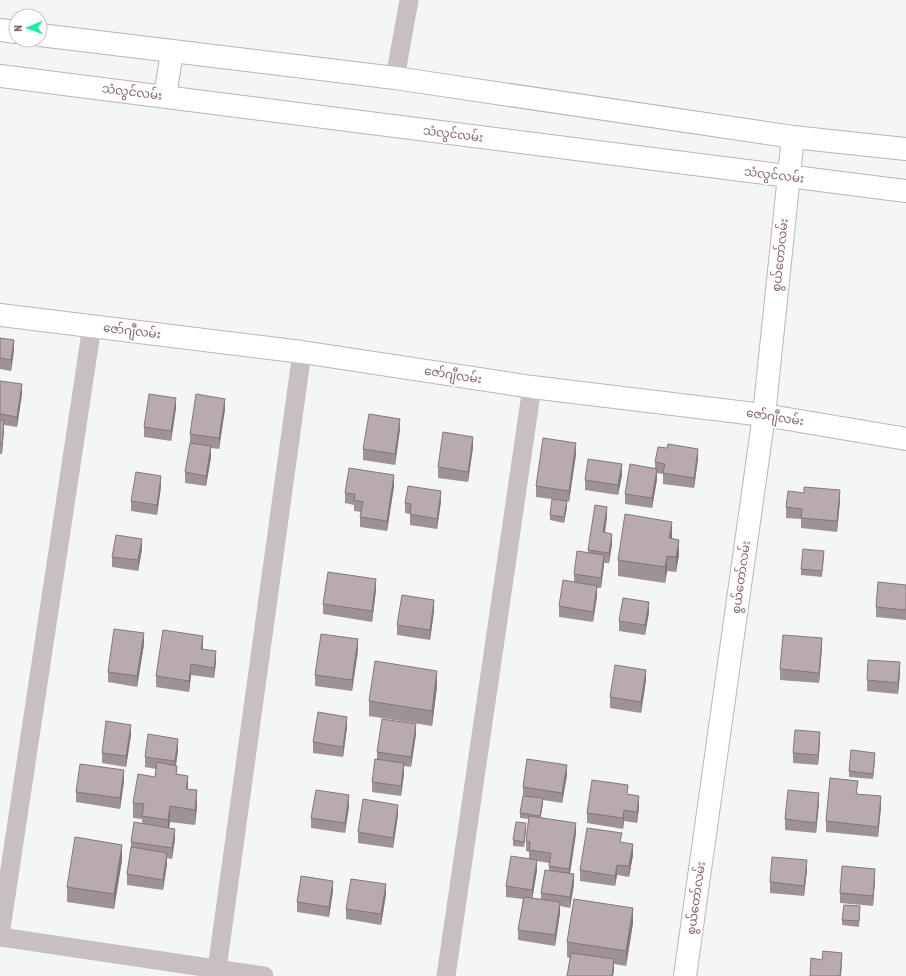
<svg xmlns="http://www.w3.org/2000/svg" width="906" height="976" viewBox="0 0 906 976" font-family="'Asap Condensed','Noto Sans Myanmar',sans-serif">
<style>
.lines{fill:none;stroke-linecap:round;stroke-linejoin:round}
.secondary-casing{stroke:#beb4b5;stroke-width:24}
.primary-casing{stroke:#bcb2b4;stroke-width:24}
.street{stroke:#c8bfc0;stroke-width:19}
.secondary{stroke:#fff;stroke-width:22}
.primary{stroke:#fff;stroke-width:22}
.wall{fill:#9f9295;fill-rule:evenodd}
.shaded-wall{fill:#827779}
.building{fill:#b9aaad;stroke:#827779}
.labels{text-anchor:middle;stroke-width:4;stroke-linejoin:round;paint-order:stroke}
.street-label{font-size:12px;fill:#866469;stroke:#fff}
</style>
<rect width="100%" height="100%" fill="#f3f5f7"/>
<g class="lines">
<g class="secondary-casing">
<g id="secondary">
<polyline points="0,315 302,352 532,387 764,415 906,439"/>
<polyline points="685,976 764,415 793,137"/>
</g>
</g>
<g class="primary-casing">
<g id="primary">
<polyline points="0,30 16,32"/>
<polyline points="40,35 395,78 793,137 906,149"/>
<polyline points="0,76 906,191"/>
<polyline points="165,96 172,52"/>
</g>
</g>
<g class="street">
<polyline points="395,78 409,0"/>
<polyline points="0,935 92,326"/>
<polyline points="0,937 264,976"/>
<polyline points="217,969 302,352"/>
<polyline points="446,976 532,387"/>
</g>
<use href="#secondary" class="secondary"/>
<use href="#primary" class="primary"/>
</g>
<g class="wall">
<polygon points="0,338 14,350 11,371 0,369"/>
<polygon points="0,381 22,394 17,427 4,425 2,454 0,454"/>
<polygon points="176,408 171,441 144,437 144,427"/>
<polygon points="225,409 219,449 211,448 211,457 206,486 185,483 185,472 190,443 190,434"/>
<polygon points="400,429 395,465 363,460 363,449"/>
<polygon points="473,447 468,482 438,478 438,467"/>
<polygon points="576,454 569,502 567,501 567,507 564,523 550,520 550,515 566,501 536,497 536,486"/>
<polygon points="698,459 694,488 663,484 663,474 657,473 657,479 652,508 625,504 625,494 655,468 655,462"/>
<polygon points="622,475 618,495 585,490 585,480"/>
<polygon points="161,486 157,515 131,511 131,501"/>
<polygon points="394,486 387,531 360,527 360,517 361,512 354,511 354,505 345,503 345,493"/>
<polygon points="804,493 840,501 837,532 801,528 801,519 786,518 786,507"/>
<polygon points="441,501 437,529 410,525 410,514 405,513 405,503"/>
<polygon points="607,517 605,533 612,544 609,563 604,563 601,588 597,588 597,596 593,622 559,617 559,606 574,582 574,574 588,553 588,550"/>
<polygon points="672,537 672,538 679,555 676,572 667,571 665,583 618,576 618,560"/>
<polygon points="142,549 138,571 112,567 112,557"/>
<polygon points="824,556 822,577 801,575 801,569"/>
<polygon points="906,585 906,620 876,617 876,607"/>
<polygon points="376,590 372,622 323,614 323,604"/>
<polygon points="434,611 430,640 397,635 397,625"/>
<polygon points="649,612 645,635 619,631 619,621"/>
<polygon points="144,644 137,687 108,682 108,672"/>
<polygon points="203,647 202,649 216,662 214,678 191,675 189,692 156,687 156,676"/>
<polygon points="822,648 819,683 780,680 780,669"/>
<polygon points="358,650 352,691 315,686 315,675"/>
<polygon points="900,673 898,694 867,691 867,680"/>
<polygon points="646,680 641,713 610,708 610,697"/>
<polygon points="437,686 432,726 369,716 369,701"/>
<polygon points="347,727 343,757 313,753 313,742"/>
<polygon points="416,734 411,767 404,766 404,774 401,796 372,792 372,782 377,759 377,752"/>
<polygon points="131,735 126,767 102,763 102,753"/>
<polygon points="820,742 818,765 793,763 793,753"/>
<polygon points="178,750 176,765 177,774 188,789 197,806 195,825 170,822 169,828 175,839 172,859 167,858 167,864 163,890 127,885 127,874 131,848 131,842 142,823 142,819 133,818 133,803 155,777 156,769 145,767 145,757"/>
<polygon points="875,758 873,779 849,777 849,771"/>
<path d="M567 775 562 803 543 800 540 817 576 833 570 873 574 884 570 908 560 906V913L555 946 518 940V930L523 899 506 897V886L529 858V852L526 851V841L529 819 520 818V813L523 797V787ZM537 861 549 863V870L541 893V899L532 898 537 870Z"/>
<polygon points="124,781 120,809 76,802 76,792"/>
<polygon points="858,791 857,794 881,807 878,837 826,832 826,821"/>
<polygon points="628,795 639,807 637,823 624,821 623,829 587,823 587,813"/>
<polygon points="819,803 816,833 785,830 785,819"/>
<polygon points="349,806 345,833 311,828 311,818"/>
<polygon points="398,815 393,848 358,843 358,832"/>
<polygon points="526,828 524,847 513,846 513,840"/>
<polygon points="622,842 633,855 629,877 617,875 615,886 580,881 580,870"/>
<polygon points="122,860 114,909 67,902 67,887"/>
<polygon points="807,870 804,896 770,893 770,882"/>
<polygon points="875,880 873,906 840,903 840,893"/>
<polygon points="333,891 329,917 297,912 297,902"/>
<polygon points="386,894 381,925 346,919 346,909"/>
<polygon points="860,912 859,927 842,925 842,920"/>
<polygon points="633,923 626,966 614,964 613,976 567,976 570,958 567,957 567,942"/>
</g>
<g class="shaded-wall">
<polygon points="14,340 14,350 11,371 11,360"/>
<polygon points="22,384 22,394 17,427 17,417"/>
<polygon points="176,398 176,408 171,441 171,431"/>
<polygon points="225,399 225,409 219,449 219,438"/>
<polygon points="400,419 400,429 395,465 395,454"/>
<polygon points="4,420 4,430 2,454 2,444"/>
<polygon points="473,437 473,447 468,482 468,472"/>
<polygon points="576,443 576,454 569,502 569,491"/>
<polygon points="211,446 211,457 206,486 206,476"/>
<polygon points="698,449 698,459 694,488 694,478"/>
<polygon points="622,464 622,475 618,495 618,485"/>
<polygon points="657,469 657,479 652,508 652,498"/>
<polygon points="394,475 394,486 387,531 387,521"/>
<polygon points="161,476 161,486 157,515 157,505"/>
<polygon points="840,490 840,501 837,532 837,521"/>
<polygon points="441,491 441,501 437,529 437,519"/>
<polygon points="567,501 567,507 564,523 564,517"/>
<polygon points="607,507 607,517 603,543 603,532"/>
<polygon points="672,522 672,537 669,553 669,538"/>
<polygon points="612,534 612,544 609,563 609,553"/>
<polygon points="142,539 142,549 138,571 138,560"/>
<polygon points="679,540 679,555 676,572 676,557"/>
<polygon points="604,555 604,565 601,588 601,578"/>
<polygon points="667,556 667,571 665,583 665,567"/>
<polygon points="376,579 376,590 372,622 372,611"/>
<polygon points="597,586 597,596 593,622 593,612"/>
<polygon points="434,600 434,611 430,640 430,630"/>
<polygon points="649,602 649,612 645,635 645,625"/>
<polygon points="144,633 144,644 137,687 137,676"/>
<polygon points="203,636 203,647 201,659 201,649"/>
<polygon points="822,638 822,648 819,683 819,673"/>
<polygon points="358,639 358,650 352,691 352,680"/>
<polygon points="216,651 216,662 214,678 214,668"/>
<polygon points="900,662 900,673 898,694 898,683"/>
<polygon points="191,664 191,675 189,692 189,681"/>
<polygon points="646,670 646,680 641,713 641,702"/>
<polygon points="437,671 437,686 432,726 432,711"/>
<polygon points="347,717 347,727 343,757 343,747"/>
<polygon points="416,724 416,734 411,767 411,757"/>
<polygon points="131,725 131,735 126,767 126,756"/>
<polygon points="820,732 820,742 818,765 818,755"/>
<polygon points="178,739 178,750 175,772 175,761"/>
<polygon points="875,753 875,758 873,779 873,774"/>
<polygon points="404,763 404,774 401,796 401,786"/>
<polygon points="567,765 567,775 562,803 562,793"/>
<polygon points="124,770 124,781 120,809 120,798"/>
<polygon points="188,776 188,791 186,789"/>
<polygon points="197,790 197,806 195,825 195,810"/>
<polygon points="819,793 819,803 816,833 816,823"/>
<polygon points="349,795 349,806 345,833 345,823"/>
<polygon points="639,796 639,807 637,823 637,812"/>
<polygon points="881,796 881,807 878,837 878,827"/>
<polygon points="543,798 543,804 540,821 540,816"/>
<polygon points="398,805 398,815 393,848 393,838"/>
<polygon points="170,806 170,822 168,835 168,820"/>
<polygon points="624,810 624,821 623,829 623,818"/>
<polygon points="526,823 526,828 524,847 524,842"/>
<polygon points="576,823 576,833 569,880 569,869"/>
<polygon points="175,829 175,839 172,859 172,848"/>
<polygon points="633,844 633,855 629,877 629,866"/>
<polygon points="122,845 122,860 114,909 114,894"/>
<polygon points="167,853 167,864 163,890 163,880"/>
<polygon points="537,860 537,870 532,901 532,890"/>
<polygon points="807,860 807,870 804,896 804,886"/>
<polygon points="617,865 617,875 615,886 615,876"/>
<polygon points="875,869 875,880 873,906 873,896"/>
<polygon points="574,874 574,884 570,908 570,897"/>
<polygon points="333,881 333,891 329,917 329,907"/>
<polygon points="386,884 386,894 381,925 381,914"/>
<polygon points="560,902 560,913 555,946 555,935"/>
<polygon points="633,908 633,923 626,966 626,951"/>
<polygon points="842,953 842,963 841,976 840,976"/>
<polygon points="614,959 614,970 613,976 612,976"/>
</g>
<g class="building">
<polygon points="0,338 14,340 11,360 0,358"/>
<polygon points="0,381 22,384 17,417 0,414"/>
<polygon points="149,394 176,398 171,431 144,427"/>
<polygon points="196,394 225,399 219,438 190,434"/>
<polygon points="369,414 400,419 395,454 363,449"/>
<polygon points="0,420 4,420 2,444 0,444"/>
<polygon points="443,432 473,437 468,472 438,467"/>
<polygon points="543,438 576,443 569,491 536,486"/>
<polygon points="190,443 211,446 206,476 185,472"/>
<polygon points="668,444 698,449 694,478 663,473 665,464 655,462 658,447 667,448"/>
<polygon points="588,459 622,464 618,485 585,480"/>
<polygon points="630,464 657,469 652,498 625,494"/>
<polygon points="349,468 394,475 387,521 360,517 363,502 354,500 355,494 345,493"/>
<polygon points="136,472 161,476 157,505 131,501"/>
<polygon points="408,486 441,491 437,519 410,514 411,504 405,503"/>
<polygon points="804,487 840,490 837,521 801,518 802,509 786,507 788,491 804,493"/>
<polygon points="552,499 567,501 564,517 550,515"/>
<polygon points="595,505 607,507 603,532 612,534 609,553 588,550"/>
<polygon points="625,514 672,522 669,538 679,540 676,557 667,556 665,567 618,560"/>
<polygon points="116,535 142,539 138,560 112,557"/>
<polygon points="803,549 824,551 822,571 801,569"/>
<polygon points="577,551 604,555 601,578 574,574"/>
<polygon points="328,572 376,579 372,611 323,604"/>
<polygon points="563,580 597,586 593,612 559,606"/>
<polygon points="878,582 906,585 906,610 876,607"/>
<polygon points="402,595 434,600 430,630 397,625"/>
<polygon points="623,598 649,602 645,625 619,621"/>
<polygon points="114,629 144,633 137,676 108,672"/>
<polygon points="163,630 203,636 201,649 216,651 214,668 191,664 189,681 156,676"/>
<polygon points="321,634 358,639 352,680 315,675"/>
<polygon points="783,635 822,638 819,673 780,669"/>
<polygon points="868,660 900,662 898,683 867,680"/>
<polygon points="375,661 437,671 432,711 369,701"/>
<polygon points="615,665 646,670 641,702 610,697"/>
<polygon points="318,712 347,717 343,747 313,742"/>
<polygon points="382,719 416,724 411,757 377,752"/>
<polygon points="106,721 131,725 126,756 102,753"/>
<polygon points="795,730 820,732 818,755 793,753"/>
<polygon points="148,734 178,739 175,761 145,757"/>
<polygon points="851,750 875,753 873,774 849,771"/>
<polygon points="375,759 404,763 401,786 372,782"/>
<polygon points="527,759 567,765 562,793 523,787"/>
<polygon points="157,762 177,766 176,774 188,776 186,789 197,790 195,810 170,806 168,820 142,816 144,804 133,803 138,774 155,777"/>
<polygon points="80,764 124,770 120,798 76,792"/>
<polygon points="830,778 858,781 856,794 881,796 878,827 826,821"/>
<polygon points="592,780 628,785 627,794 639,796 637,812 624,810 623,818 587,813"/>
<polygon points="316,790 349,795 345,823 311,818"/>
<polygon points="788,790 819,793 816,823 785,819"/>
<polygon points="523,796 543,798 540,816 520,813"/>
<polygon points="363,799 398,805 393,838 358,832"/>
<polygon points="529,816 576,823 569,869 549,866 551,853 529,850 530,842 526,841"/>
<polygon points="134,822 175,829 172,848 131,842"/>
<polygon points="516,822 526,823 524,842 513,840"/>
<polygon points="587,828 622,833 620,842 633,844 629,866 617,865 615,876 580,870"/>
<polygon points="75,837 122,845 114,894 67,887"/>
<polygon points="131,847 167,853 163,880 127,874"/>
<polygon points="511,856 537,860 532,890 506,886"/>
<polygon points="772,857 807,860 804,886 770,882"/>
<polygon points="842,866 875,869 873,896 840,893"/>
<polygon points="545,870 574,874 570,897 541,893"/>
<polygon points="301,876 333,881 329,907 297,902"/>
<polygon points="351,879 386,884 381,914 346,909"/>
<polygon points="524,897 560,902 555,935 518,930"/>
<polygon points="574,899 633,908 626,951 567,942"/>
<polygon points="844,905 860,906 859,921 842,920"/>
<polygon points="823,951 842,953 840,976 810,976 811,958 822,960"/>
<polygon points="571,953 614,959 612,976 567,976"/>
</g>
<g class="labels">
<g class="street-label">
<text transform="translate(132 92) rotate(7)" y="4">သံလွင်လမ်း</text>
<text transform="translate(453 134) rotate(7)" y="4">သံလွင်လမ်း</text>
<text transform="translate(774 175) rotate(7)" y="4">သံလွင်လမ်း</text>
<text transform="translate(780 255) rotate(-84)" y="4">စွယ်တော်လမ်း</text>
<text transform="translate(132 331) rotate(7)" y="4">ဇော်ဂျီလမ်း</text>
<text transform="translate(453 375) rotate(9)" y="4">ဇော်ဂျီလမ်း</text>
<text transform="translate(775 417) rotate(9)" y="4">ဇော်ဂျီလမ်း</text>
<text transform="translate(741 577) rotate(-82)" y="4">စွယ်တော်လမ်း</text>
<text transform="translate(696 898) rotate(-82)" y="4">စွယ်တော်လမ်း</text>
</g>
</g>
<g transform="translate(28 28) rotate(268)"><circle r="19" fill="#ffffff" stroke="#cfc1c3"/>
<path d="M0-3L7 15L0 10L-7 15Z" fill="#1deea3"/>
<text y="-6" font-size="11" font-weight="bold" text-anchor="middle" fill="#866469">N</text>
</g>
</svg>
